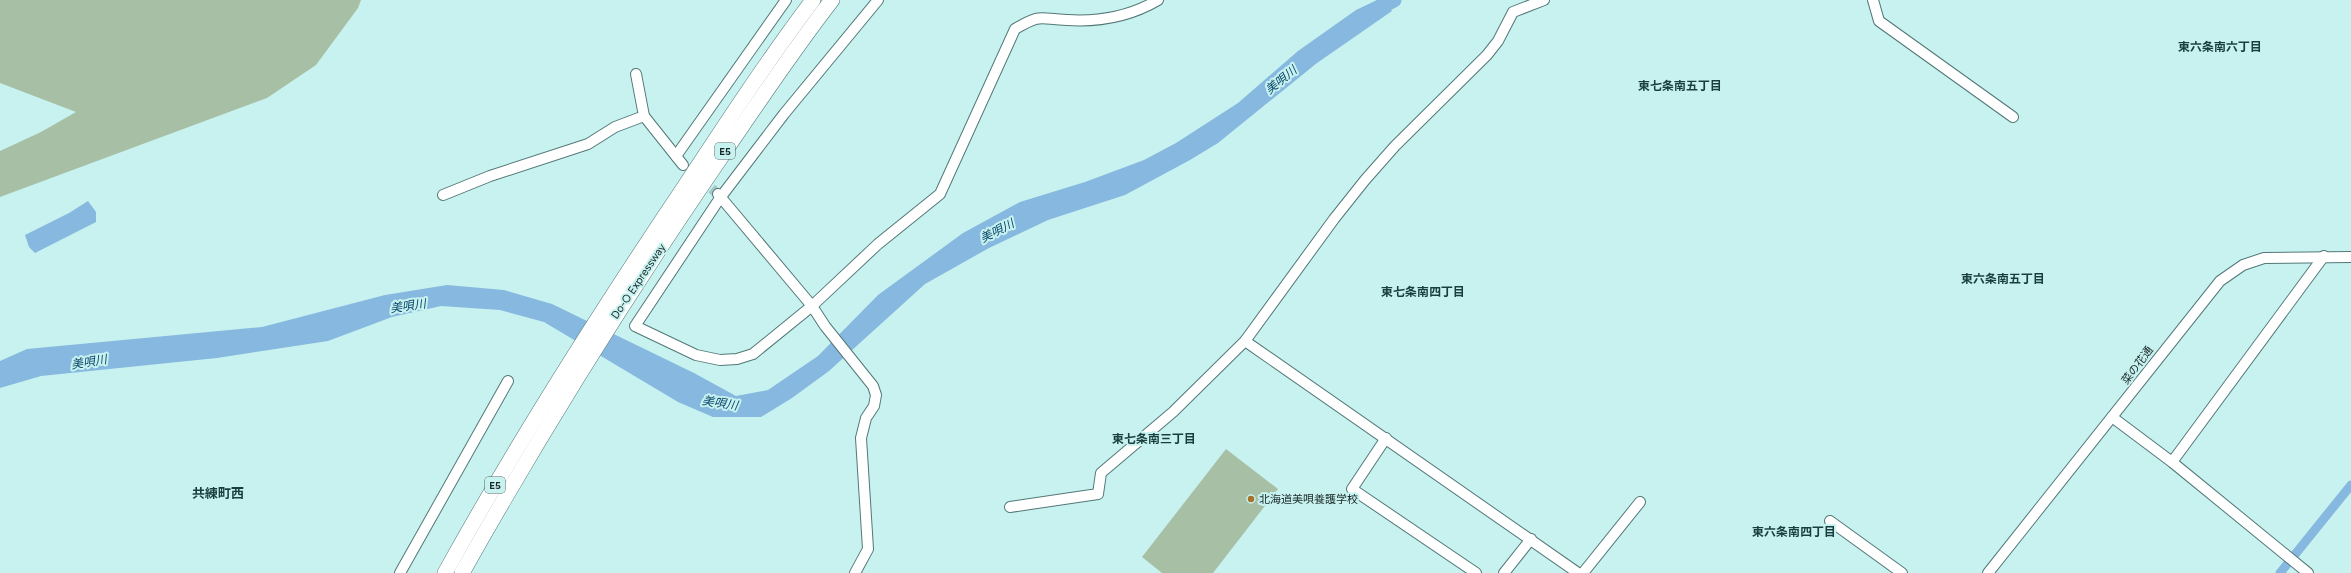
<svg xmlns="http://www.w3.org/2000/svg" width="2351" height="573" viewBox="0 0 2351 573" font-family="Figtree,'Noto Sans JP',sans-serif">
<style>
.green{fill:#a7c0a5}
.water{fill:#87b8df}
.lines{fill:none;stroke-linecap:round;stroke-linejoin:round}
.canal{stroke:#87b8df;stroke-width:9}
.river{stroke:#87b8df;stroke-width:15}
.minor-tunnel{stroke:#a5cac8;stroke-width:10;stroke-dasharray:10 5;stroke-linecap:butt}
.minor-casing{stroke:#527877;stroke-width:12}
.highway-casing{stroke:#527877;stroke-width:16}
.minor{stroke:#fff;stroke-width:10}
.highway{stroke:#fff;stroke-width:15}
.poi-dot{fill:#a8722c;stroke:#c8f2f0;stroke-width:1.5}
.labels{text-anchor:middle;stroke-width:4;stroke-linejoin:round;paint-order:stroke}
.shield{fill:#c8f2f0;stroke:#4d6563;stroke-width:1}
.shield-label{font-size:10px;font-weight:bold;fill:#182827}
.street-label{font-size:11px;fill:#182827;stroke:#c8f2f0}
.poi-label{font-size:11px;fill:#182827;stroke:#c8f2f0;text-anchor:start}
.neighbourhood-label{font-size:12px;font-weight:bold;fill:#183e3d;stroke:#c8f2f0}
.water-label{font-size:12px;font-style:italic;fill:#0a476c;stroke:#c8f2f0}
.quarter-label{font-size:13px;font-weight:bold;fill:#183e3d;stroke:#c8f2f0}
</style>
<rect width="100%" height="100%" fill="#c8f2f0"/>
<g class="green">
<polygon points="0,0 361,0 358,8 316,65 267,98 0,197 0,151 41,132 76,112 0,83"/>
<polygon points="1226,449 1278,489 1213,573 1162,573 1142,557"/>
</g>
<g class="water">
<polygon points="1377,0 1383,0 1392,11 1317,63 1218,143 1190,160 1125,195 1048,220 989,248 925,284 829,371 792,398 761,417 713,417 678,402 544,322 500,310 441,306 392,317 328,341 217,358 41,376 0,388 0,361 27,349 262,327 385,295 447,285 504,290 552,304 694,373 736,396 768,390 818,356 878,295 963,233 1020,202 1085,182 1144,160 1176,143 1238,103 1298,51 1356,10"/>
<polygon points="88,201 96,212 96,222 35,253 29,247 25,235 69,213"/>
</g>
<g class="lines">
<polyline class="canal" points="2280,573 2351,485"/>
<polyline class="river" points="1368,14 1394,0"/>
<polyline class="minor-tunnel" points="700,179 718,194"/>
<g class="minor-casing">
<g id="minor">
<path d="M878 0 784 114 720 198 635 326 696 355 720 360 737 359 753 354 812 306 878 244 940 194 1015 29C1042 13 1039 19 1067 20 1099 22 1131 16 1158 0"/>
<polyline points="1873,0 1879,21 2013,117"/>
<polyline points="636,74 644,116 683,165"/>
<polyline points="676,156 786,0"/>
<polyline points="718,194 812,306 825,326 873,386 876,395 874,406 866,418 861,438 868,549 855,573"/>
<polyline points="443,195 490,176 588,144 615,127 644,116"/>
<polyline points="1245,341 1578,573"/>
<polyline points="2112,417 2172,462 2308,573"/>
<polyline points="1386,438 1352,489 1476,573"/>
<polyline points="2172,462 2324,256"/>
<polyline points="1010,507 1098,494 1101,473 1173,412 1245,341 1334,219 1365,180 1395,146 1487,55 1498,41 1513,12 1544,0"/>
<polyline points="1830,521 1902,573"/>
<polyline points="400,573 508,381"/>
<polyline points="1504,573 1531,539"/>
<polyline points="1583,573 1640,502"/>
<polyline points="1988,573 2220,281 2243,265 2264,258 2351,257"/>
</g>
</g>
<g class="highway-casing">
<g id="highway">
<path d="M445 573C518 441 599 314 683 189 725 125 767 61 813 0"/>
<path d="M462 573C535 443 613 317 696 194 741 128 784 62 832 0"/>
</g>
</g>
<use href="#minor" class="minor"/>
<use href="#highway" class="highway"/>
</g>
<circle class="poi-dot" cx="1251" cy="499" r="4"/>
<g class="labels">
<g class="shield">
<rect x="715" y="143" width="20" height="16" rx="3"/>
<rect x="485" y="477" width="20" height="16" rx="3"/>
</g>
<g class="shield-label">
<text x="725" y="155">E5</text>
<text x="495" y="489">E5</text>
</g>
<g class="street-label">
<text transform="translate(638 281) rotate(-56)" y="4">Do-O Expressway</text>
<text transform="translate(2137 365) rotate(-53)" y="4">菜の花通</text>
</g>
<g class="poi-label">
<text x="1259" y="503">北海道美唄養護学校</text>
</g>
<g class="neighbourhood-label">
<text x="2220" y="51">東六条南六丁目</text>
<text x="1680" y="90">東七条南五丁目</text>
<text x="2003" y="283">東六条南五丁目</text>
<text x="1423" y="296">東七条南四丁目</text>
<text x="1154" y="443">東七条南三丁目</text>
<text x="1794" y="536">東六条南四丁目</text>
</g>
<g class="water-label">
<text transform="translate(1281 80) rotate(-39)" y="4">美唄川</text>
<text transform="translate(997 231) rotate(-27)" y="4">美唄川</text>
<text transform="translate(408 306) rotate(-8)" y="4">美唄川</text>
<text transform="translate(89 362) rotate(-9)" y="4">美唄川</text>
<text transform="translate(720 403) rotate(9)" y="4">美唄川</text>
</g>
<g class="quarter-label">
<text x="218" y="498">共練町西</text>
</g>
</g>
</svg>
